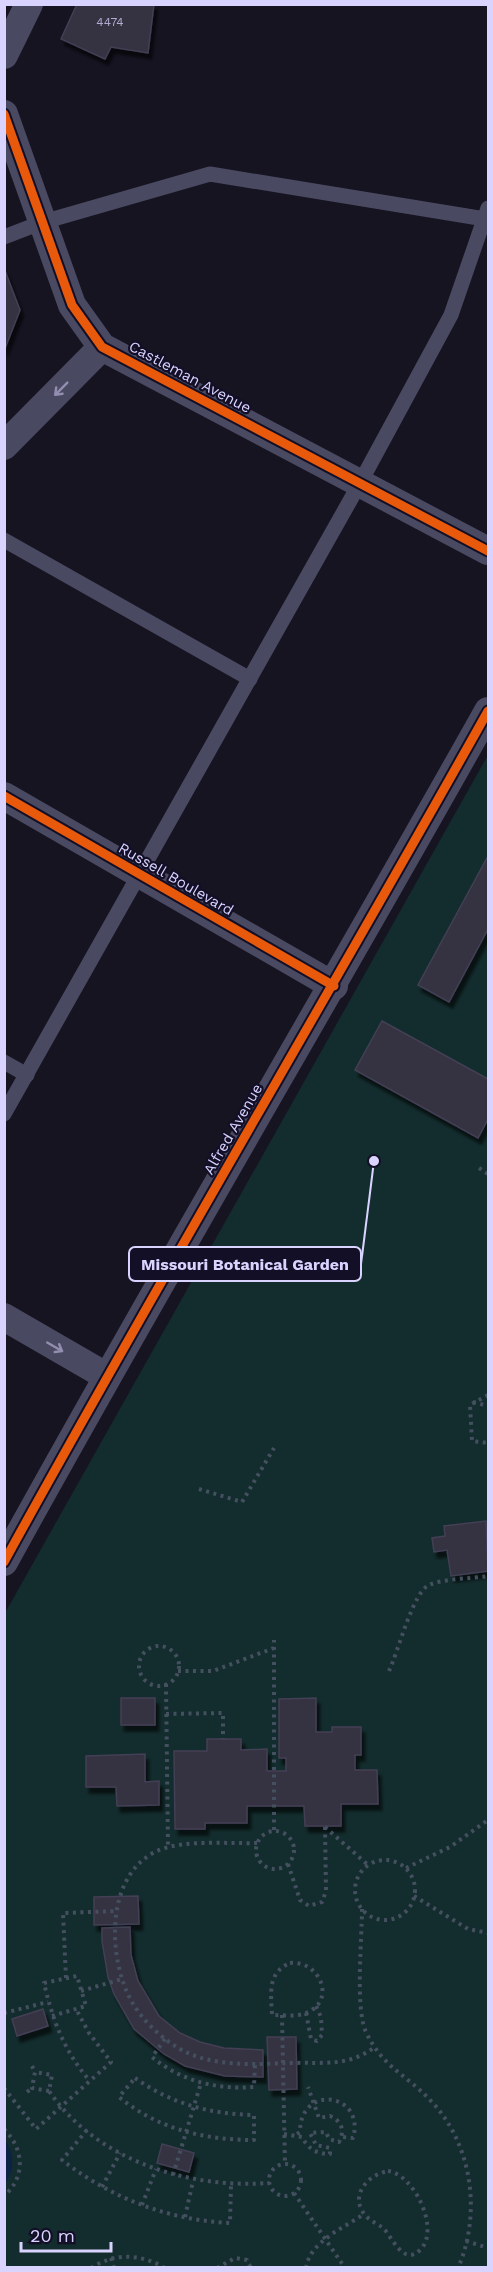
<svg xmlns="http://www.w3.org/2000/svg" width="493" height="2272" viewBox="0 0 493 2272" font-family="'Work Sans',sans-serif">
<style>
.green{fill:#132c2d}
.water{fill:#0d2144}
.building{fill:#343243;stroke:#433f54;stroke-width:1.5;filter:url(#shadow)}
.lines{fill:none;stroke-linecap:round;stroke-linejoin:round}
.path{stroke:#44505f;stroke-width:4;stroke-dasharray:3 4.5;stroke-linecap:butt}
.lane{stroke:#4a4962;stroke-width:15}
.street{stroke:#4a4962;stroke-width:28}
.cycleway-casing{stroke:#130f26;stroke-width:13}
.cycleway{stroke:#e8590c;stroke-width:9}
.oneway{stroke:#928eb0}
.labels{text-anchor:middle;stroke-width:4.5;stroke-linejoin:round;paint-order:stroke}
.number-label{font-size:12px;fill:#b0acd0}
.street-label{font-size:15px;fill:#d9d4ff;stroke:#130f26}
.leader{fill:none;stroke:#d9d4ff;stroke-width:2}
.callout-dot{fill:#d9d4ff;stroke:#130f26;stroke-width:2}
.callout{fill:#130f26;stroke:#d9d4ff;stroke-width:2}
.callout-label{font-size:16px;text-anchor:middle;font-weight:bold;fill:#d9d4ff}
</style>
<defs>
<filter id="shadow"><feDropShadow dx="3.5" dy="6" stdDeviation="1.5" flood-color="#0009"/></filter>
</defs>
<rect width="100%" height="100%" fill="#161421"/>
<polygon class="green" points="488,755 488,2267 5,2268 5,1613"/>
<path class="water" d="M5 2140C14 2154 15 2170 5 2184Z"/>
<g class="building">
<polygon points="77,4 154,4 148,53 111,47 105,59 61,39"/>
<polygon points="4,268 20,310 4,351"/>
<polygon points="488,856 488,929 449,1002 418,985"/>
<polygon points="382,1021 488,1079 488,1119 478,1138 355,1070"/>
<polygon points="486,1521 488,1571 451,1576 447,1550 434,1552 432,1538 445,1536 444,1526"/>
<rect x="121" y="1698" width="34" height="27"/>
<polygon points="316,1698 316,1732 332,1732 332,1727 361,1727 361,1755 355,1755 355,1770 377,1770 378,1804 341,1804 341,1826 305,1826 304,1806 247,1806 247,1823 205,1823 205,1829 175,1829 174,1751 207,1751 207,1739 241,1739 241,1750 267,1749 267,1771 286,1771 286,1758 279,1758 279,1699"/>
<polygon points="145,1754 145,1782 159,1781 159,1805 117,1806 116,1787 86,1787 86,1756"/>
<polygon points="138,1896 139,1924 94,1925 94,1897"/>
<polygon points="130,1927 131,1955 138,1981 159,2016 180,2033 200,2042 224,2048 263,2050 263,2077 225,2076 185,2066 164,2054 134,2029 114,1994 108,1977 102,1941 102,1928"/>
<polygon points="43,2009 48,2026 17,2036 12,2019"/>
<polygon points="267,2037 296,2037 297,2089 269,2090"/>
<polygon points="162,2144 194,2153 189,2172 157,2163"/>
</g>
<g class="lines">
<g class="path">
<polyline points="479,1168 488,1174"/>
<polyline points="488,1395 470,1405 472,1441 488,1443"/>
<polyline points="473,1402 488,1406"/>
<polyline points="199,1489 242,1502 274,1448"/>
<circle cx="159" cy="1666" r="20"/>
<polyline points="178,1671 213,1671 274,1648"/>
<path d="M389 1671C398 1652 413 1592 429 1585 446 1578 470 1579 488 1576"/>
<polyline points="166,1684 168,1847"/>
<polyline points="166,1714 223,1713 223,1739"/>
<polyline points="325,1827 368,1865"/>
<polyline points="274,1830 274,1640"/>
<circle cx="275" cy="1850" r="19"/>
<path d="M257 1843C228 1844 183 1839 157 1851 105 1875 107 1958 132 2002 143 2021 161 2038 180 2049 214 2068 256 2064 292 2063 324 2062 348 2067 375 2047"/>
<circle cx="385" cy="1890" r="30"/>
<polyline points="288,1864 300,1900 309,1906 322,1902 326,1891 325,1826"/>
<polyline points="406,1868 450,1847 488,1820"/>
<polyline points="414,1896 468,1929 488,1933"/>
<path d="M362 1909C362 1937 355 2009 366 2032 383 2068 406 2074 431 2101 472 2144 482 2213 458 2268"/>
<path d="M290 1963C320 1960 337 2001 306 2013 296 2017 283 2015 272 2015 271 1993 267 1973 290 1963Z"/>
<polyline points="66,1978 63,1913 117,1911"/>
<polyline points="81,1991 122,1979"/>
<polyline points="4,2013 48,2002"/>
<polyline points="306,2013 311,2039 317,2041 322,2035 321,2017 316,2006"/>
<polyline points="282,2015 285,2165"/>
<path d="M52 2016 86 2006 77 1976 44 1983C53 2021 64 2051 90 2081"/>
<path d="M165 2039 152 2057C181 2081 217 2090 254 2087L255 2064"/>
<polyline points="32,2066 35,2072"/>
<path d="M135 2078C172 2104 209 2114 254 2115V2140C204 2140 158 2129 119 2097Z"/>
<polyline points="4,2088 36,2129 111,2062 89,2033 76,2009"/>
<path d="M49 2091 32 2088 35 2072 52 2075 49 2091C97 2161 189 2189 269 2183"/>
<polyline points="27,2092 32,2088"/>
<path d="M4 2129C24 2149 26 2177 4 2196"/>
<path d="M87 2130 62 2160C111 2198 168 2220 230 2223L231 2185"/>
<path d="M284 2134 302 2137C308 2149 317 2154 330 2154V2148L316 2145 310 2133 326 2132 329 2139 339 2142C345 2131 342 2121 330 2116L319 2118 308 2087"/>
<path d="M297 2134 300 2132C300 2083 366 2093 353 2138L342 2137"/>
<circle cx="285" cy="2180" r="16"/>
<path d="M388 2171C414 2174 441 2230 420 2250 403 2267 392 2236 383 2228 378 2224 372 2222 367 2217 348 2198 366 2175 388 2171Z"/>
<polyline points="173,2175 201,2083"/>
<polyline points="102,2187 120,2153"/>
<polyline points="294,2193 345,2268"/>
<polyline points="142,2205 156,2169"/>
<polyline points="185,2217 193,2181"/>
<polyline points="466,2241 488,2248"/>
<polyline points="111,2258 114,2268"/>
<path d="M91 2268C116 2252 140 2254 165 2268"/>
<polyline points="217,2268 235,2258 247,2260 251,2268"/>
<path d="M306 2268C310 2241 344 2228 364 2214"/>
</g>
<g class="lane">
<polyline points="4,237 43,222 210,174 485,219"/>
<polyline points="4,540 250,679"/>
<polyline points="4,1062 27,1075"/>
<polyline points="4,1114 360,483 451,315 488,208"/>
</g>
<g class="street">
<polyline points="4,55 29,4"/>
<polyline points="4,114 72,305 102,347 488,551"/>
<polyline points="4,446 102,347"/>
<polyline points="4,796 334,986"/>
<polyline points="4,1317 106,1376"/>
<path d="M4 1562C161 1276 329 995 488 711"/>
</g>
<g class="cycleway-casing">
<g id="cycleway">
<polyline points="4,114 72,305 102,347 488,551"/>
<polyline points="4,796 334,986"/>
<path d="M4 1562C161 1276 329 995 488 711"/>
</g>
</g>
<use href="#cycleway" class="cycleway"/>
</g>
<defs><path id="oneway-shaft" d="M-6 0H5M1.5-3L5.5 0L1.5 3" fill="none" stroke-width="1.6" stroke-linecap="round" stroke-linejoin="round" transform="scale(1.5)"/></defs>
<g class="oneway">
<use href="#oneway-shaft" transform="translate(61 389) rotate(135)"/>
<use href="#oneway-shaft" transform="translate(55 1347) rotate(30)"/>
</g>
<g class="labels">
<g class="number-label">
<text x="110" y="26">4474</text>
</g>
<g class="street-label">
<text transform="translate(190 377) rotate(28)" y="5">Castleman Avenue</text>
<text transform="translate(176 879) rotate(30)" y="5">Russell Boulevard</text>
<text transform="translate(233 1129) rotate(-60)" y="5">Alfred Avenue</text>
</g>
</g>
<path class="leader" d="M374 1161L361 1264"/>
<circle class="callout-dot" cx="374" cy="1161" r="6"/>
<rect class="callout" x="129" y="1247" width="232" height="34" rx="6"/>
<g class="callout-label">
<text x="245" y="1270">Missouri Botanical Garden</text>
</g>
<rect width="493" height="2272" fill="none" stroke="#d9d4ff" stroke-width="12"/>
<path d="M21 2242v9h90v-9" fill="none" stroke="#d9d4ff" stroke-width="3"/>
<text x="30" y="2242" font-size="18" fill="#d9d4ff" stroke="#130f26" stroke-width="4.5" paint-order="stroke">20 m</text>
</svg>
